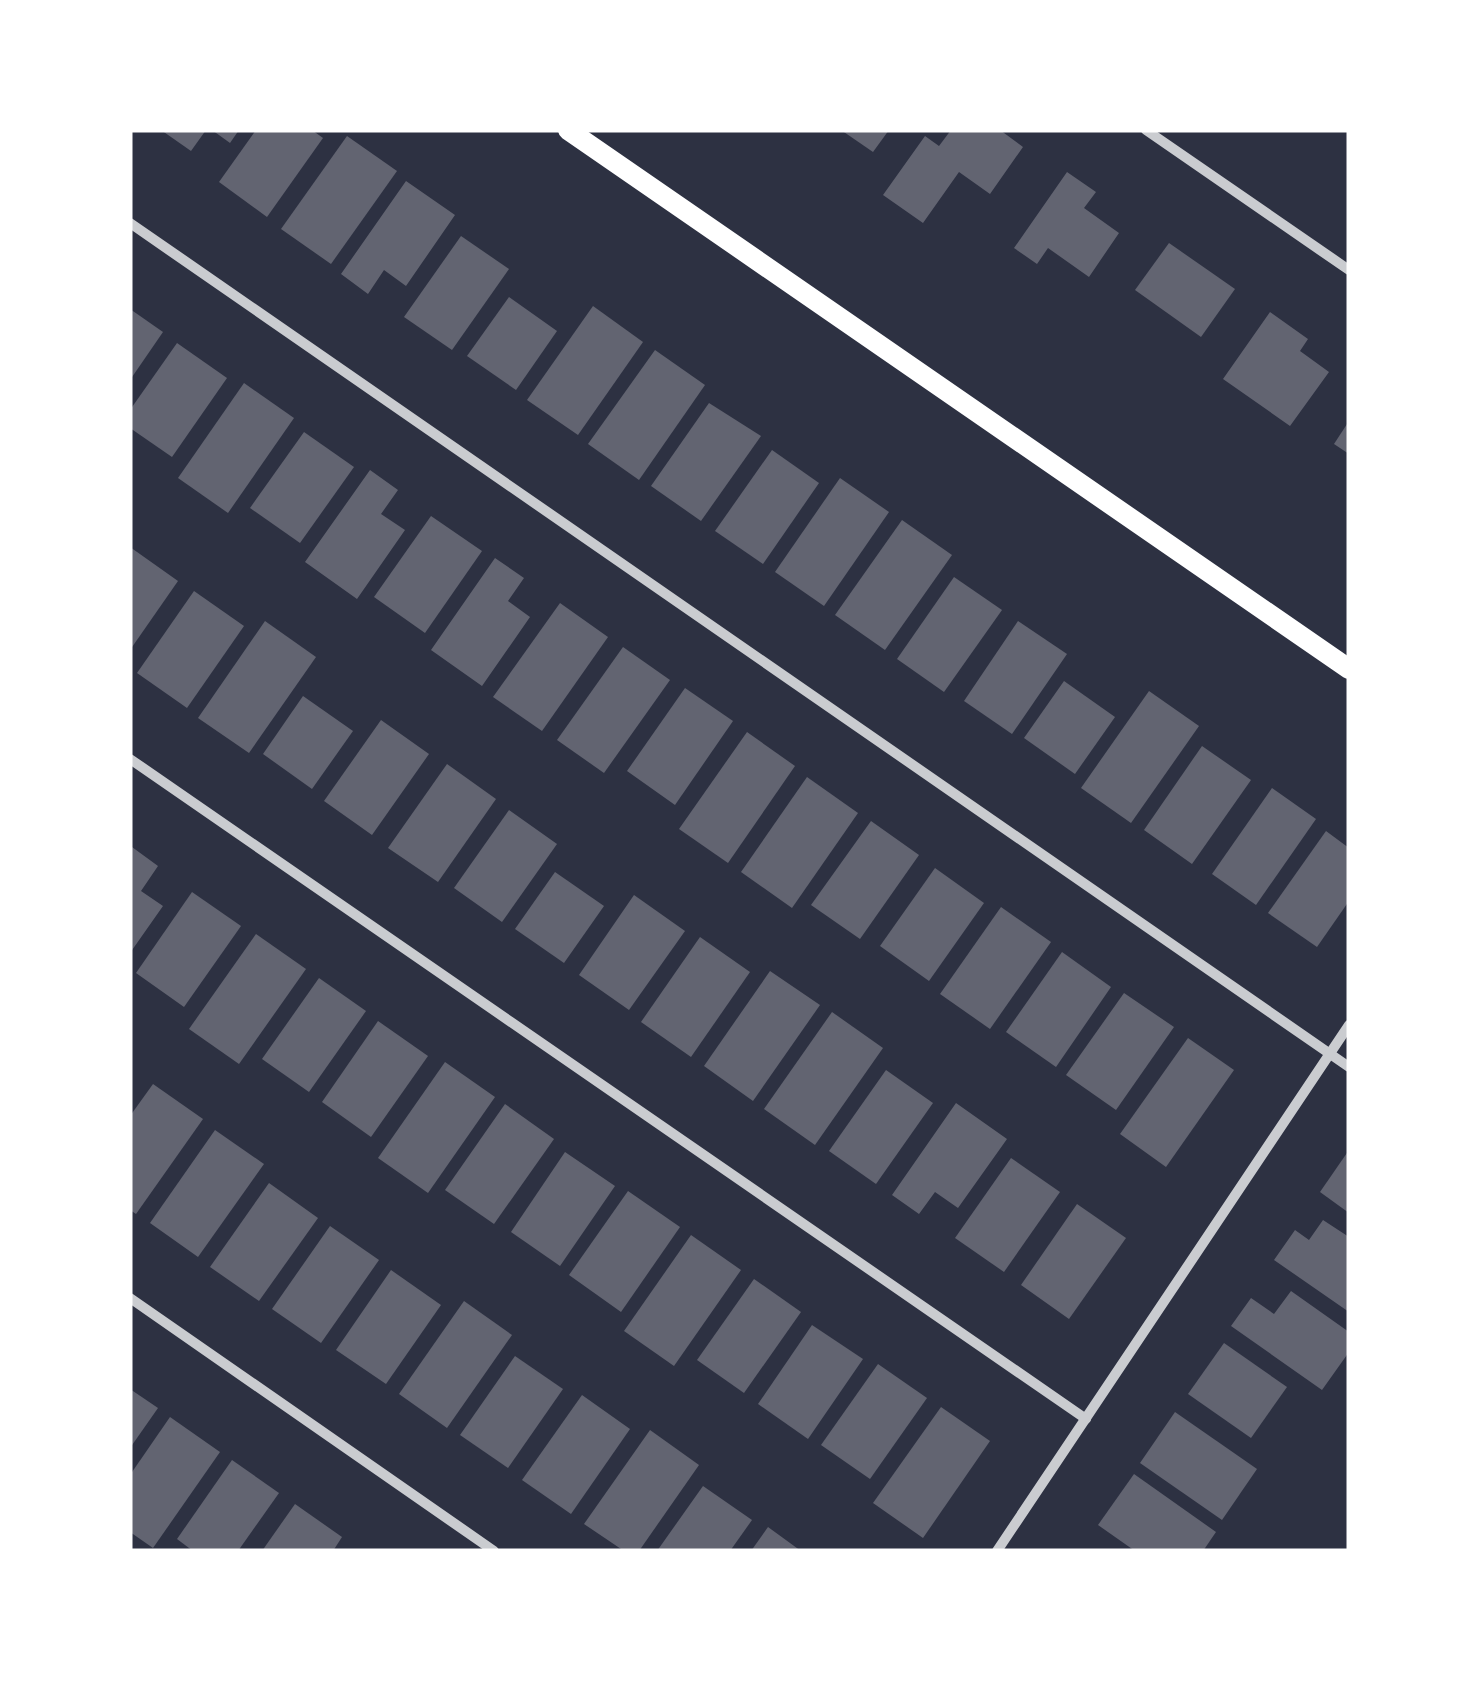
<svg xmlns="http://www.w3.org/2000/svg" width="1479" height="1681" viewBox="0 0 1479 1681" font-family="Figtree,sans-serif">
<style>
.building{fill:#626471}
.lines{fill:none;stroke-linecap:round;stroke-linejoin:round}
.minor{stroke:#caccd0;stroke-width:10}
.secondary{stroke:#fff;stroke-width:20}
</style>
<rect width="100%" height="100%" fill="#2d3142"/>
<g class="building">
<polygon points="161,130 206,130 191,151"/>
<polygon points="212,130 239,130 230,143"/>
<polygon points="256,130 312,130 323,138 267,217 219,182"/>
<polygon points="841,130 889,130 873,152"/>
<polygon points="951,130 1000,130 1023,147 990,194 959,172 923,223 883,195 925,136 939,146"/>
<polygon points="347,136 397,171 331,264 281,229"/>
<polygon points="1067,172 1096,192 1084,208 1119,233 1089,277 1048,248 1037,264 1014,248"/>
<polygon points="406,181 455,215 406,286 384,270 368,294 341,274"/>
<polygon points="461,236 509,269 452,350 404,317"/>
<polygon points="1169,243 1235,289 1201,337 1135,290"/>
<polygon points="509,297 557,331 516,390 467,356"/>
<polygon points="593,306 643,342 578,435 527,400"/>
<polygon points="130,309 163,332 130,380"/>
<polygon points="1270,312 1308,339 1300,351 1329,372 1290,426 1223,379"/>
<polygon points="177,343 227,378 172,457 130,428 130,410"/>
<polygon points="655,350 705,385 639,480 588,444"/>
<polygon points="244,383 294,418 228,513 178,478"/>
<polygon points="709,403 761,436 701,521 651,486"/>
<polygon points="1349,421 1349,454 1334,444"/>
<polygon points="304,432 354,467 300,543 250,508"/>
<polygon points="772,450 819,483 763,564 715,531"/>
<polygon points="370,470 398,490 381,514 405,530 357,599 305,562"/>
<polygon points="840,478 889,512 824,606 775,572"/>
<polygon points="431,516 482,551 425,633 374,597"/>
<polygon points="902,520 952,555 885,650 835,615"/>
<polygon points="130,547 178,581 130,650"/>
<polygon points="495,558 524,578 508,601 530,617 482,686 431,650"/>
<polygon points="954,577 1002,610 944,692 897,659"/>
<polygon points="194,591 244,626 187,708 137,673"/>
<polygon points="560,603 608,637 542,731 493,697"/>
<polygon points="265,621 316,657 249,753 198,718"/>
<polygon points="1018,621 1067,654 1012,734 964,701"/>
<polygon points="623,647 670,680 604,773 557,740"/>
<polygon points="1064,681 1115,717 1075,774 1024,738"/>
<polygon points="685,688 733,721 675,805 627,771"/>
<polygon points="1149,691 1199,726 1131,823 1081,788"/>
<polygon points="303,696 353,731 312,789 263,754"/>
<polygon points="381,720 429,754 372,835 324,801"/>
<polygon points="747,732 795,766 728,863 679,829"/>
<polygon points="1202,746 1251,780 1192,864 1144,830"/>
<polygon points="447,764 496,799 438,882 388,848"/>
<polygon points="807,777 858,813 792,908 741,872"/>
<polygon points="1272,788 1316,819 1256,905 1212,874"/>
<polygon points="509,810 557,844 502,922 454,888"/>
<polygon points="871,821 919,855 860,939 811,905"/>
<polygon points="1326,831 1349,848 1349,901 1317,947 1268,913"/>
<polygon points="132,847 158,866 141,891 163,906 130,953"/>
<polygon points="935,868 984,903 929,981 880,946"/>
<polygon points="555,872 604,906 564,963 515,929"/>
<polygon points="192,892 241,926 184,1007 136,973"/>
<polygon points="634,895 685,931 629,1010 579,975"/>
<polygon points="1001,907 1051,942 990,1029 940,994"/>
<polygon points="256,934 306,969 239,1064 189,1029"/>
<polygon points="700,937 750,972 691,1057 641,1022"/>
<polygon points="1062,952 1111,987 1056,1067 1006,1032"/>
<polygon points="770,971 820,1005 753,1101 704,1066"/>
<polygon points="319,978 366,1011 309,1092 262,1059"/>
<polygon points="1124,993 1174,1027 1116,1110 1066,1075"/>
<polygon points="832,1012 883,1048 815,1145 764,1109"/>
<polygon points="378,1021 428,1056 371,1137 322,1102"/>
<polygon points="1188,1038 1234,1070 1166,1167 1120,1134"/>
<polygon points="445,1062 495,1097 428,1193 378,1158"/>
<polygon points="886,1070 933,1103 876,1184 829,1151"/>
<polygon points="153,1084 203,1119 136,1214 130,1210 130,1116"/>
<polygon points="956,1103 1007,1139 958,1208 935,1192 919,1214 892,1195"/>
<polygon points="505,1104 554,1139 494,1224 445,1190"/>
<polygon points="215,1130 264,1164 198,1257 150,1223"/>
<polygon points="1349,1150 1349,1213 1320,1192"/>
<polygon points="565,1152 615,1186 560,1266 511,1232"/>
<polygon points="1011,1158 1060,1192 1004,1272 955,1238"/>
<polygon points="269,1183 318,1218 259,1301 210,1267"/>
<polygon points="628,1191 680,1227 621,1312 569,1275"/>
<polygon points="1077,1204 1126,1238 1069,1319 1021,1285"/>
<polygon points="1323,1220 1349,1237 1349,1312 1274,1260 1295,1230 1309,1240"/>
<polygon points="330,1226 379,1260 321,1343 272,1309"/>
<polygon points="691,1235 741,1270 674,1366 624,1331"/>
<polygon points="391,1270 441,1305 386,1384 336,1350"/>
<polygon points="754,1279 801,1312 744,1393 697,1360"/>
<polygon points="1291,1291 1349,1332 1349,1352 1322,1390 1231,1326 1251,1298 1274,1314"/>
<polygon points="464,1301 512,1335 447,1428 399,1394"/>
<polygon points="812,1325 863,1359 808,1439 758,1404"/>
<polygon points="1224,1343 1287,1387 1251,1438 1188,1394"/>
<polygon points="515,1356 563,1389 508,1468 460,1435"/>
<polygon points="878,1364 927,1398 870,1479 821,1445"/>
<polygon points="130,1389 158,1408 130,1448"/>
<polygon points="582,1395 630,1429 571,1514 522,1480"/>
<polygon points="941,1407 990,1441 923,1538 873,1503"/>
<polygon points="1175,1412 1257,1469 1222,1520 1140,1463"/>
<polygon points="170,1417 220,1452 153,1548 130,1532 130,1475"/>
<polygon points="650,1430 699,1465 639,1551 624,1551 584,1524"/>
<polygon points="232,1460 279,1493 238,1551 193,1551 177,1539"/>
<polygon points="1134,1474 1216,1532 1203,1551 1135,1551 1098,1525"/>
<polygon points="703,1486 752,1520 730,1551 657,1551"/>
<polygon points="295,1504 342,1537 333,1551 262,1551"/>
<polygon points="768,1527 801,1551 751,1551"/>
</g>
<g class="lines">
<g class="minor">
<polyline points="1146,130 1349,270"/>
<polyline points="130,223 1349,1067"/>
<polyline points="130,759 1086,1419"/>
<polyline points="130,1298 494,1551"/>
<polyline points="997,1551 1349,1025"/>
</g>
<polyline class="secondary" points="568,130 1349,669"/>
</g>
<rect width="1479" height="1681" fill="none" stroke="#ffffff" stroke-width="265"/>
</svg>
